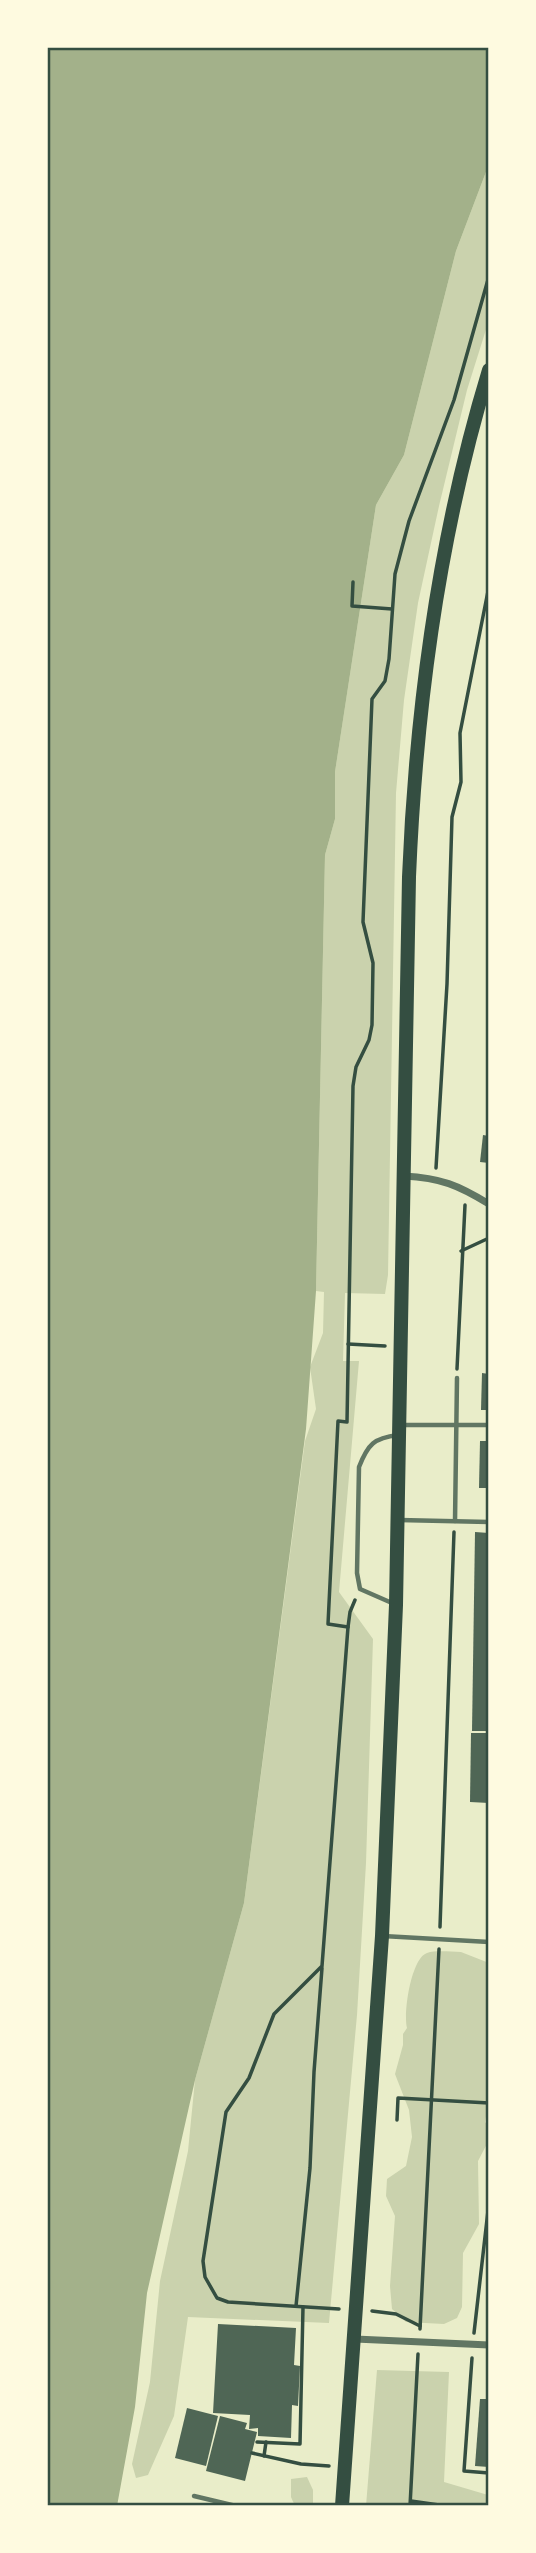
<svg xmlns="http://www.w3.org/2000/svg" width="536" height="2553" viewBox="0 0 536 2553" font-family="'Fira Sans Condensed',sans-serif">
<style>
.green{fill:#cad2ad}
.water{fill:#a3b18a}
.building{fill:#4f6655}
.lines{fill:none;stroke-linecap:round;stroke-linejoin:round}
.path{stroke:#344e41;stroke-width:3.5}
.service{stroke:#617663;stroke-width:4.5}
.minor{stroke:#617663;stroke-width:7}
.primary{stroke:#344e41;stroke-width:14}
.neatline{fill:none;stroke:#344e41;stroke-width:2.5}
</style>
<rect width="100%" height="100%" fill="#e9edc9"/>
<g class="green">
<polygon points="489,164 489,320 467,390 439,506 418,603 404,700 396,793 388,1275 385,1294 345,1293 343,1361 359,1361 339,1592 373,1639 366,1863 357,2015 329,2323 188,2317 174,2416 148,2475 136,2478 132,2464 150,2382 160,2281 188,2151 195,2080 244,1903 305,1441 316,1409 310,1367 323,1333 324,1292 316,1291 325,855 335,819 335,772 376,505 404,455 456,251"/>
<path d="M461 1952 489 1963V2099L485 2122 489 2127V2140L478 2161 479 2224 463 2253 462 2307 457 2318 444 2324 406 2322 392 2309 390 2286 395 2216 386 2196 387 2179 406 2166 412 2137 409 2110 395 2074 403 2045V2034L407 2028C403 2014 411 1958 427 1953 436 1950 451 1952 461 1952Z"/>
<polygon points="377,2370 449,2372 444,2482 488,2495 489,2506 366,2506"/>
<polygon points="307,2477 313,2490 313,2506 295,2506 291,2497 291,2479"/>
</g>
<polygon class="water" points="47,47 489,47 489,164 456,251 404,455 376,505 335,772 335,819 325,855 316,1291 306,1429 244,1903 195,2080 147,2293 135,2407 117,2506 47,2506"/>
<g class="building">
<polygon points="483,1135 489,1136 489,1163 480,1162"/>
<polygon points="482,1373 489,1374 489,1410 481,1410"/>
<polygon points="480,1441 489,1441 489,1488 479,1488"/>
<polygon points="475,1532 489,1533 489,1731 472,1731"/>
<polygon points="471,1733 489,1733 489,1803 470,1802"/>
<polygon points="218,2324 296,2328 294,2365 300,2366 298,2406 292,2405 291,2438 258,2436 258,2428 249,2429 250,2415 213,2413"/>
<polygon points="480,2399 489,2399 489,2467 475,2466"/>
<polygon points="187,2408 218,2416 206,2466 175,2458"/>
<polygon points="220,2416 247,2423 245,2429 257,2432 245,2481 206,2471"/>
</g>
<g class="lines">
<g class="path">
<polyline points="353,582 352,606 392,609"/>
<polyline points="436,1168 447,984 452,817 461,782 460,733 489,586"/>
<polyline points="461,1251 489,1238"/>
<polyline points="348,1344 385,1346"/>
<polyline points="457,1369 465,1205"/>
<polyline points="348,1627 328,1624 338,1421 347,1422 353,1086 356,1067 369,1040 372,1025 373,963 363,922 372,699 385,681 389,659 395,574 409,521 454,400 489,276"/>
<polyline points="440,1927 454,1532"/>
<polyline points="397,2120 398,2098 489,2103"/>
<polyline points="296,2306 310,2168 314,2072 322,1968"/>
<polyline points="339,2309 228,2302 217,2298 205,2277 203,2261 226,2112 249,2078 274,2014 322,1966 348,1627 350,1612 355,1600"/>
<polyline points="372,2311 396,2314 420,2326"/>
<polyline points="420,2329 439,1949"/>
<polyline points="474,2333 489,2202"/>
<polyline points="472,2358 464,2471 489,2473"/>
<polyline points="257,2442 300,2444 303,2307"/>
<polyline points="252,2453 301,2464 329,2466"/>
<polyline points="264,2456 266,2442"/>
<polyline points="411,2501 446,2506"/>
<polyline points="410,2506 418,2354"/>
</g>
<g class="service">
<polyline points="403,1425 489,1425"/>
<polyline points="399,1520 489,1522"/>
<polyline points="455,1521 457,1378"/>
<path d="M392 1603 360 1589 357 1573 359 1467C368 1444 374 1438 398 1435"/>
<polyline points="383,1936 489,1942"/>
<polyline points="194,2496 236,2506"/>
</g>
<g class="minor">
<path d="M404 1176C441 1178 458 1185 489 1204"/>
<polyline points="355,2339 489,2345"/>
</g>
<path class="primary" d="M342 2506 382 1936 396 1605 409 877C416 706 439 534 489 370"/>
</g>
<rect width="536" height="2553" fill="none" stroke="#fefae0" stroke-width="98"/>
<rect x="49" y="49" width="438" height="2455" class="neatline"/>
</svg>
